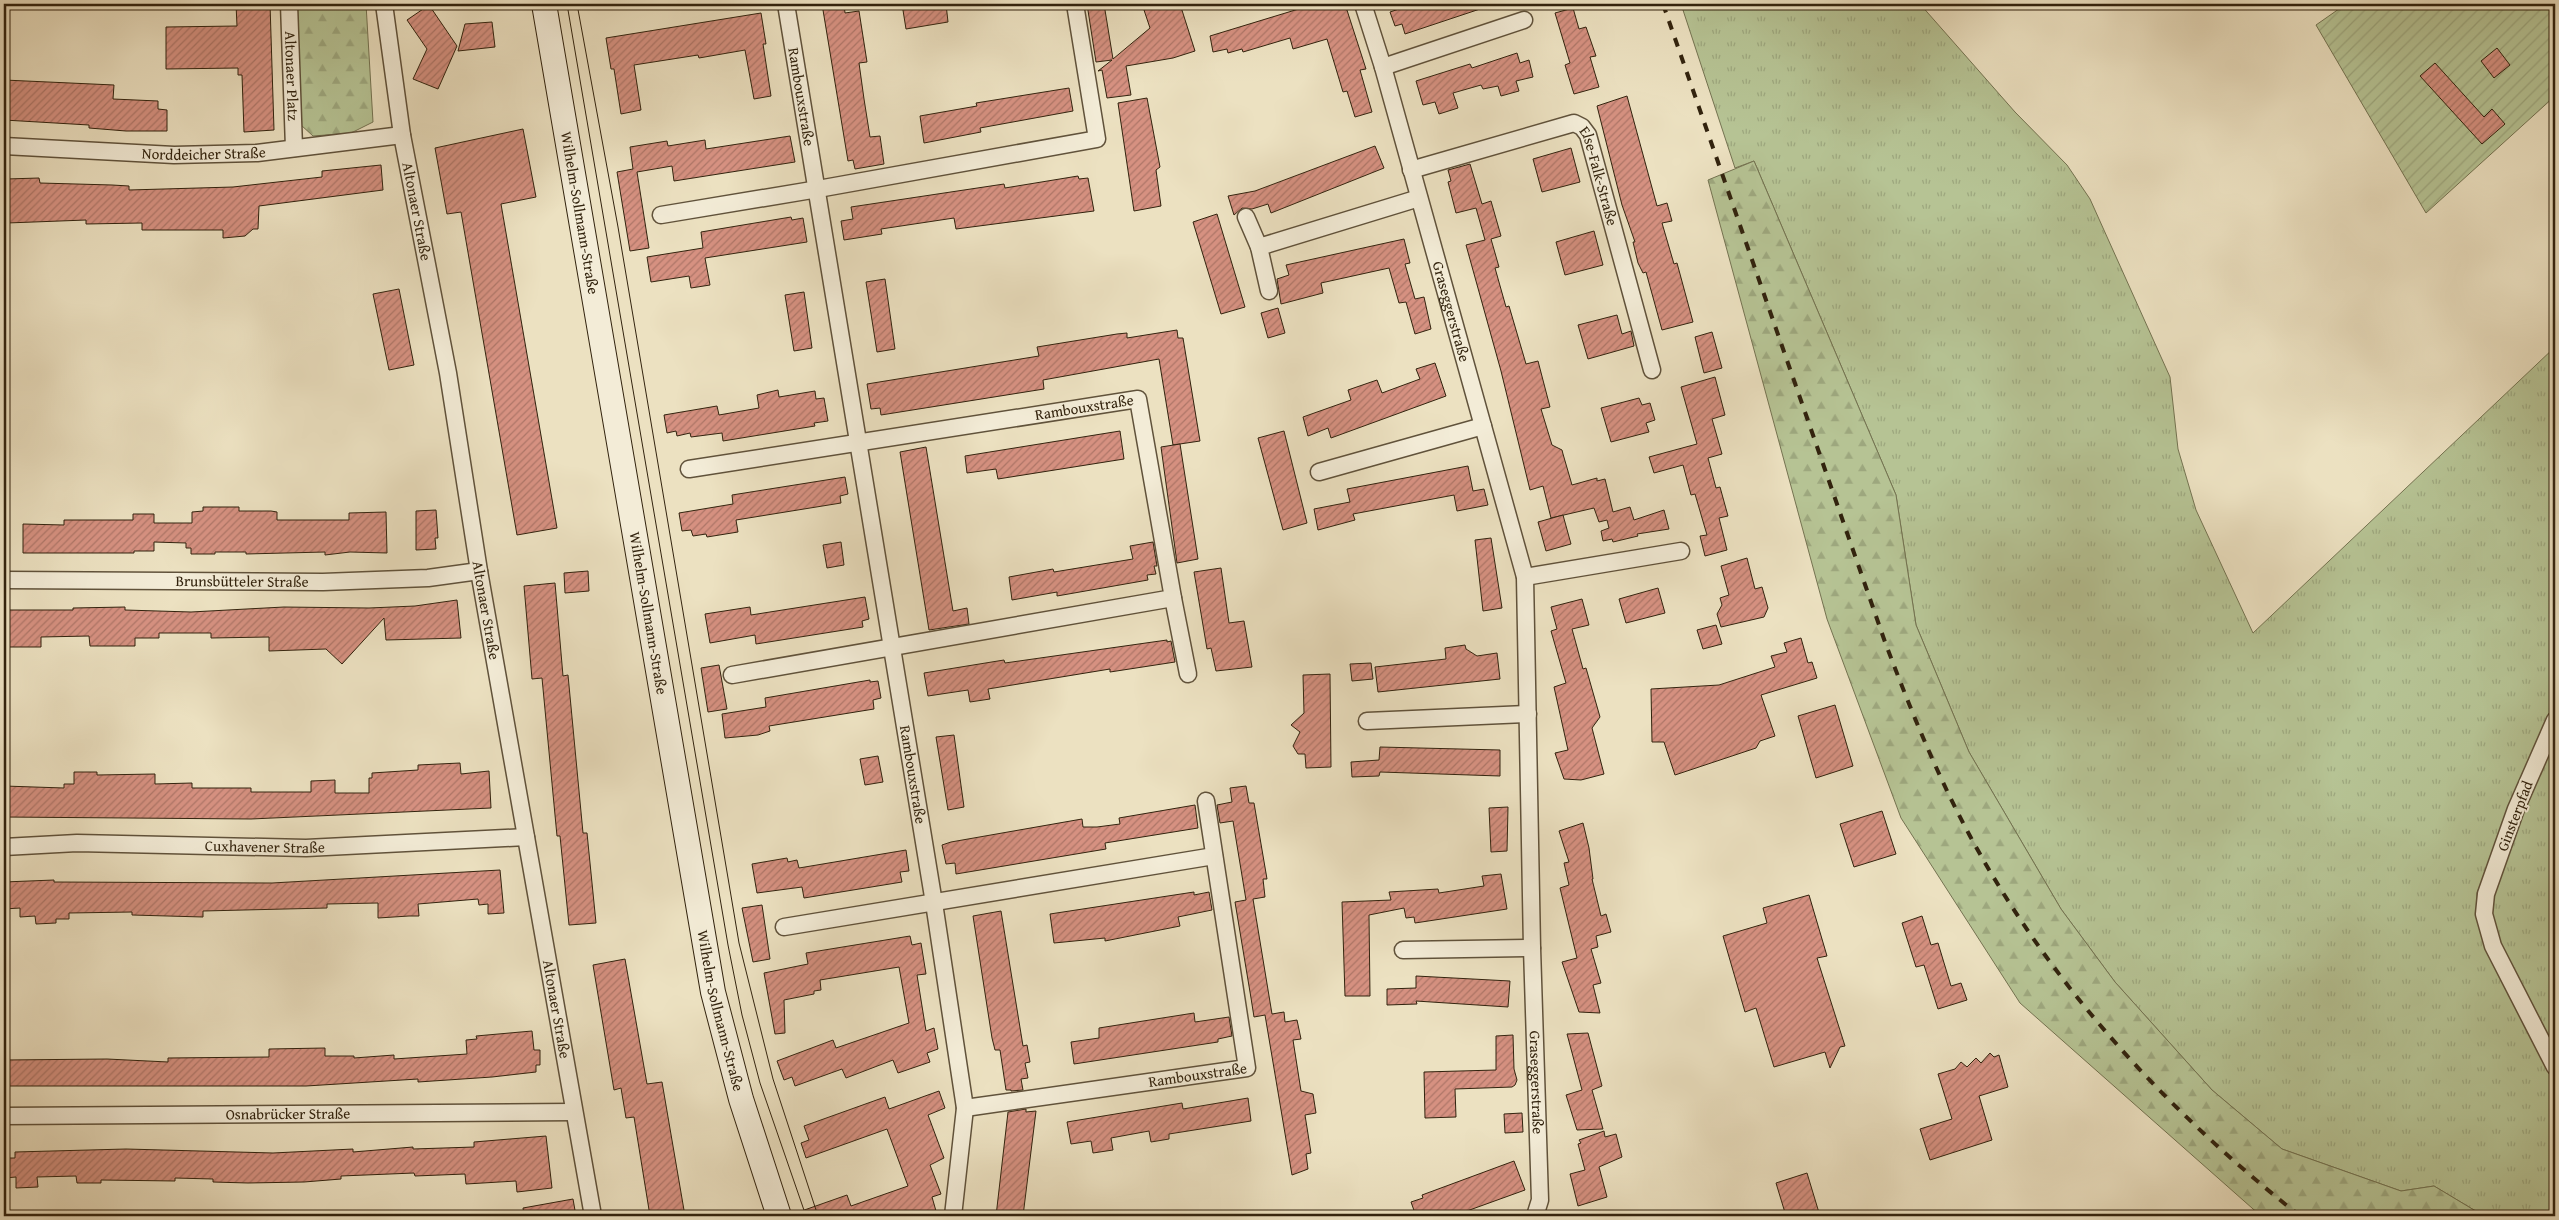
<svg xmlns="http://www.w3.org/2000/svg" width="2559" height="1220" viewBox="0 0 2559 1220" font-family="'Gentium Book Plus',serif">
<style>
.grass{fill:url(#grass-tufts);stroke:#747351}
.forest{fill:url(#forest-firs);stroke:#747351}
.garden{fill:url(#garden-furrows);stroke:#747351}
.building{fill:url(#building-hatch);stroke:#32230e}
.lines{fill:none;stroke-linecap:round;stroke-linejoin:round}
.street-casing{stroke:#60523b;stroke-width:19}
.secondary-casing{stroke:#32230e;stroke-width:26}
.street{stroke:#f3ecd7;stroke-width:16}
.secondary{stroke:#f3ecd7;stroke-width:24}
.tram{stroke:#32230e;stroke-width:1}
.rail{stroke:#32230e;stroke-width:4;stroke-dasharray:9 9;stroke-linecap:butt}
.labels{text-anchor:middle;stroke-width:4;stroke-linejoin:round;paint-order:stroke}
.street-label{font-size:15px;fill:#32230e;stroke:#f3ecd7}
</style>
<defs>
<pattern id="grass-tufts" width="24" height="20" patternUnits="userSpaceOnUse" patternTransform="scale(1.25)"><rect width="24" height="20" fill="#b6c394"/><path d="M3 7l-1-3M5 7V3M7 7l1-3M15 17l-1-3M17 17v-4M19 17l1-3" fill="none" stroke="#9da77e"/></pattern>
<pattern id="forest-firs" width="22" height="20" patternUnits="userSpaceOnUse" patternTransform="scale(1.25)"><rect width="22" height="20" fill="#b6c394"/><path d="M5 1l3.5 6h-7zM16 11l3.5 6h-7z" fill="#9da77e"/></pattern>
<pattern id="garden-furrows" width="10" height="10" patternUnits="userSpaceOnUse" patternTransform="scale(1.25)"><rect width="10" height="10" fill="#b6c394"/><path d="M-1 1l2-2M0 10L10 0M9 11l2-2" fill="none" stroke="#9da77e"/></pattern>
<pattern id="building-hatch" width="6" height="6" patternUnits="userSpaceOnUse" patternTransform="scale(1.25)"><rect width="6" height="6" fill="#d69181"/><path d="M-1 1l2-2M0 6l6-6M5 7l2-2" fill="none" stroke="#ae7668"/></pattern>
</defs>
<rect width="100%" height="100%" fill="#ece1c1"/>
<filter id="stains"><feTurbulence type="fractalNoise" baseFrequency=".004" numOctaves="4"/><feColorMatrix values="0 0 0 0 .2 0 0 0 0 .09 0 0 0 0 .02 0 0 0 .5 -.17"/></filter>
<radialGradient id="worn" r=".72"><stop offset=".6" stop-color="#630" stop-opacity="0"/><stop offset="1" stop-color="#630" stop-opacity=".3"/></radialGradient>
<g class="grass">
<polygon points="1681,4 1920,4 2015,112 2067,165 2090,199 2170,377 2178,449 2196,510 2253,633 2555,347 2555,699 2477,893 2477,917 2504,980 2555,1077 2555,1216 2484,1216 2434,1186 2401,1191 2282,1149 2212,1090 2115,982 2061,909 1969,752 1916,625 1896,495 1754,161 1735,168"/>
<polygon points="2555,732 2555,1059 2490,922 2491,890"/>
</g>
<g class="forest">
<polygon points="296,4 366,4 373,122 351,133 313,136 301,125"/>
<polygon points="1754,161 1896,495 1916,625 1969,752 2061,909 2115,982 2212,1090 2282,1149 2401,1191 2434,1186 2484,1216 2261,1216 2020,1003 1901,818 1827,619 1708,180"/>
</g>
<polygon class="garden" points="2346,4 2555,4 2555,96 2426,213 2316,25"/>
<g class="building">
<polygon points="236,4 270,4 274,130 244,132 242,75 238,75 238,68 166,69 166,27 237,26"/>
<polygon points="822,4 844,4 845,13 859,11 867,62 859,63 864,99 870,137 880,136 884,164 855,169 853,160 848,161"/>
<polygon points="902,4 946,4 948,22 906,29"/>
<polygon points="1087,4 1104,4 1113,59 1150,28 1142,4 1180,4 1195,51 1173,58 1126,66 1131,95 1107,98 1102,70 1098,71 1112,60 1096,62"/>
<polygon points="1315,4 1345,4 1366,69 1360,70 1372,112 1355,117 1347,91 1343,92 1327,39 1293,49 1290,38 1243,52 1242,49 1228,53 1227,49 1213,52 1210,36"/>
<polygon points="1414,4 1483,4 1483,8 1405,34 1402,24 1395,26 1390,12"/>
<polygon points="429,5 457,46 438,89 413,79 427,49 407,20"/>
<polygon points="1573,8 1579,29 1586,27 1596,56 1590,57 1599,87 1574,94 1565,65 1570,63 1555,13"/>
<polygon points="761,13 766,44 763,44 771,96 754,99 745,50 699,58 698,55 634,65 641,110 621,114 614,69 611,69 606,38"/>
<polygon points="492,22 495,47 458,51 465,24"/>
<polygon points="2497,48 2510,65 2494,78 2481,61"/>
<polygon points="1517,53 1520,63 1529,60 1533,77 1516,81 1519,91 1501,96 1498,86 1483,89 1481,85 1453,93 1458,108 1439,114 1435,102 1423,105 1416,81 1470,64 1472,68"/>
<polygon points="2435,63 2484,117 2492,109 2505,124 2482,144 2420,76"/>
<polygon points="4,80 114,85 113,99 158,101 158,109 167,110 167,131 126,131 89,128 89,125 4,120"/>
<polygon points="1069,88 1073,111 980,128 981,132 924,143 920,116 977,106 976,103"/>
<polygon points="1627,96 1657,206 1667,203 1672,221 1662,223 1674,264 1677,263 1693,322 1662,330 1646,272 1643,273 1638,263 1633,242 1635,242 1622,205 1597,106"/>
<polygon points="1147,98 1160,167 1156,170 1161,206 1134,211 1118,103"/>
<polygon points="523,129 536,197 501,204 557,528 517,535 461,212 447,214 435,148"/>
<polygon points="790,136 795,162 674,181 672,166 637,172 649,248 630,251 617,172 633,169 630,147 667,141 668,146 705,140 706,149"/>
<polygon points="1375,146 1384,168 1271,213 1268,204 1252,209 1242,208 1234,215 1228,196 1255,191"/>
<polygon points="1571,148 1580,182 1542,192 1533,159"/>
<polygon points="1470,164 1482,204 1491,201 1501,236 1491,239 1499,267 1495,268 1506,307 1509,306 1526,364 1538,361 1550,407 1541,409 1552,445 1562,450 1563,454 1572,485 1597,478 1597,481 1605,479 1613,512 1630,507 1634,520 1664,510 1669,529 1637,534 1638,536 1613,542 1612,539 1603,541 1601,531 1609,528 1607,520 1599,522 1594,508 1551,518 1543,486 1530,490 1501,371 1466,245 1485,240 1476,208 1456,213 1448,182 1451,181 1448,170"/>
<polygon points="381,165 383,190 259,206 258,229 253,229 245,236 223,238 223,230 142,230 142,223 86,224 86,220 7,223 6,179 39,178 40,183 112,185 129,186 129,190 233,187 322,177 322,171"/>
<polygon points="1078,176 1079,179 1088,178 1094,211 956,229 954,218 881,229 882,234 844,240 841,221 853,219 851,207 1004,184 1005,188"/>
<polygon points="1217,214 1245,307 1221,314 1193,222"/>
<polygon points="791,217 792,220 803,218 807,242 705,258 710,285 691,288 689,276 651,282 647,257 703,248 701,232"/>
<polygon points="1594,231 1603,265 1565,275 1556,242"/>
<polygon points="1404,239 1410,263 1405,264 1415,299 1424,297 1431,329 1415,334 1406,302 1399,303 1389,268 1321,283 1323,293 1281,304 1277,279 1289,275 1286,265"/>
<polygon points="885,279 895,349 877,352 866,282"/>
<polygon points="399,289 414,365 389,370 373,294"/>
<polygon points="804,292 812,348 794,351 785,295"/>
<polygon points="1278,308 1285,333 1268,338 1261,313"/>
<polygon points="1617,315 1622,334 1631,331 1634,346 1588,359 1578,325"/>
<polygon points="1177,330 1178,338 1183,338 1200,441 1173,445 1159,359 1043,380 1044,389 881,415 880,408 871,409 867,384 1039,356 1037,347 1117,334 1127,333 1127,338"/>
<polygon points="1712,332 1722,368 1704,373 1695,337"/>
<polygon points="1435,363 1446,396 1331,438 1328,428 1308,436 1303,417 1351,400 1348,390 1377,380 1382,393 1420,379 1416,369"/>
<polygon points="1715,377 1725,415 1712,419 1722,454 1708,458 1716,488 1720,487 1728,516 1719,518 1727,550 1705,556 1700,536 1707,535 1695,494 1691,495 1683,465 1654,473 1649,457 1697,444 1681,387"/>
<polygon points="778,390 779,397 815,391 816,399 824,398 828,421 814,423 815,426 723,441 722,433 691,437 690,433 677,436 676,431 667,433 664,415 717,406 719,415 759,408 757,395"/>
<polygon points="1639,398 1642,405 1650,403 1655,420 1646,423 1649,432 1611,442 1601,408"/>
<polygon points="1120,431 1124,459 998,479 996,469 967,473 965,456"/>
<polygon points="1284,431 1307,523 1283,530 1258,438"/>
<polygon points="1180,444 1198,559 1177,563 1161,447"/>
<polygon points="926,447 953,611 967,608 969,624 929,630 900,452"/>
<polygon points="1468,466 1473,491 1484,489 1488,505 1457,511 1454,495 1353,514 1355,520 1318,530 1314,509 1350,502 1347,489"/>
<polygon points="845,477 848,494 840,496 841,503 736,520 738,532 707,537 706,534 693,536 691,530 682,531 679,513 733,504 732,495"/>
<polygon points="203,507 239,507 239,511 271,511 277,512 277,520 349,520 349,513 386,512 387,553 350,552 325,555 325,552 246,554 246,552 215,552 215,554 191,554 191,548 186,548 186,543 154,542 154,551 134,551 134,553 23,553 23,524 64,525 64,520 133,520 133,514 154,514 154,523 192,523 192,512 203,511"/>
<polygon points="436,510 438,538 435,538 436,549 416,550 416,511"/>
<polygon points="1563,515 1571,544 1546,551 1538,522"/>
<polygon points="1491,538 1502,608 1483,611 1475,540"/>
<polygon points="841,542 844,565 827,568 823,545"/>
<polygon points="1153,542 1157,566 1154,566 1156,574 1147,575 1148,580 1057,596 1057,592 1012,600 1009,577 1053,569 1054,572 1133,559 1130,546"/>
<polygon points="1747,558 1755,589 1762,587 1768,608 1764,617 1721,627 1717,614 1722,605 1720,598 1729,595 1721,566"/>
<polygon points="1221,568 1229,623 1244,621 1252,667 1216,671 1211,648 1207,649 1194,572"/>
<polygon points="588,571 589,591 565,593 564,573"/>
<polygon points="555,583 563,676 568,675 583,833 587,833 596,923 569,925 560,836 557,836 542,678 532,679 524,586"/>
<polygon points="1658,588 1665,613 1626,623 1619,599"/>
<polygon points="865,597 869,619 862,621 863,627 756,644 755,635 710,643 705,614 750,607 751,615"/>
<polygon points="1582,599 1589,625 1572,629 1583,669 1586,668 1600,717 1592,728 1604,774 1581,780 1564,779 1555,753 1568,750 1554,687 1566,683 1551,631 1557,629 1551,607"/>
<polygon points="457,600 461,638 386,640 384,618 342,664 326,649 269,651 269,637 211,638 211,633 159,633 159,638 135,638 135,646 90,646 89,636 41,637 41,647 4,647 4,610 73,610 73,608 125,607 125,610 191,612 284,607 369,608 415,606"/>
<polygon points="1716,625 1722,644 1703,649 1697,630"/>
<polygon points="1801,638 1808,663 1812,662 1817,678 1761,695 1775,736 1760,741 1756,748 1675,775 1664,742 1652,742 1651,689 1719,685 1775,667 1771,656 1787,652 1784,643"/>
<polygon points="1167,640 1167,642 1171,641 1175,662 1110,672 1110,669 988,689 990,699 970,702 968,690 928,696 924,673 1004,660 1005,663"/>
<polygon points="1465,645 1466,649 1477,656 1497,653 1500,679 1378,692 1375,667 1446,659 1445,648"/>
<polygon points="1371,663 1373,679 1352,681 1350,664"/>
<polygon points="719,665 727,709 708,712 701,668"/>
<polygon points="1330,674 1331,767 1306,768 1305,754 1298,754 1293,746 1300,732 1291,725 1304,713 1303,675"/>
<polygon points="870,680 870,682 878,681 881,698 873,700 874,709 769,726 770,731 758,735 725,738 722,714 766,707 765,698"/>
<polygon points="1835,705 1853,766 1816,778 1798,716"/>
<polygon points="954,735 964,807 948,810 936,737"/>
<polygon points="1380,747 1500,750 1500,776 1380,772 1379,776 1352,777 1351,762 1379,760"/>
<polygon points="878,756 883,782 865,785 860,759"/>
<polygon points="460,763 461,774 489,771 491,808 251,819 4,817 4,786 64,788 64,784 74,784 74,772 97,772 97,775 155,774 155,784 192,783 192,788 251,788 251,792 311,792 311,781 335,780 335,793 369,793 369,778 372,778 372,773 418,770 418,765"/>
<polygon points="1246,786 1249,803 1254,803 1267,879 1263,879 1265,897 1253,899 1272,1014 1284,1012 1285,1022 1297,1020 1301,1039 1293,1040 1301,1091 1313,1094 1316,1113 1305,1115 1311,1153 1306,1154 1308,1169 1292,1175 1265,1015 1254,1017 1251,998 1235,902 1246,900 1233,821 1220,823 1217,805 1232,802 1230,788"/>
<polygon points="1195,805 1198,828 1105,843 1106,849 956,874 955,863 946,864 942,845 951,842 1082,819 1083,827 1097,827 1120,824 1119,818"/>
<polygon points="1508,807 1507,851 1491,852 1489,808"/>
<polygon points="1882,811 1896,854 1854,867 1840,824"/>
<polygon points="1583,823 1589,848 1593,879 1592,879 1601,916 1606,914 1611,932 1596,936 1598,947 1591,949 1601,983 1593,985 1600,1013 1579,1012 1562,962 1577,958 1560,888 1569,885 1564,863 1569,862 1559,831"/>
<polygon points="906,850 909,871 900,872 902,882 804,898 802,887 757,893 752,864 787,858 788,862 797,860 799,868"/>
<polygon points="500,870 504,913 488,914 488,904 479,905 478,899 418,904 419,916 409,916 378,918 378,903 327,904 327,908 203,911 203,917 132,915 132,912 69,913 69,919 56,919 56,923 36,924 35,916 20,917 20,908 4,909 4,882 54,880 54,882 272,883"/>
<polygon points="1501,874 1507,909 1415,923 1414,917 1406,918 1404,908 1369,915 1370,996 1345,996 1342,902 1391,900 1389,892 1438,889 1439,893 1484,886 1482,876"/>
<polygon points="1194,892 1194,895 1209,892 1212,910 1178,917 1180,926 1105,941 1105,938 1054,943 1050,914"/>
<polygon points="1809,895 1827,956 1817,958 1845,1046 1840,1047 1830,1068 1825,1052 1774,1067 1756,1008 1745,1012 1723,936 1767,923 1763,908"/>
<polygon points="762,905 770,959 753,962 742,908"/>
<polygon points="1001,911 1023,1046 1027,1045 1030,1062 1025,1063 1028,1078 1021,1079 1023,1090 1011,1091 1011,1090 1006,1090 1000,1050 995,1050 992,1038 973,916"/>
<polygon points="1922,916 1931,945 1938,943 1951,986 1961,983 1967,1000 1938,1009 1924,965 1916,967 1902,923"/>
<polygon points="910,936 912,945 921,943 926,974 917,975 926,1031 934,1028 938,1049 927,1053 930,1062 898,1073 893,1060 846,1078 842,1069 795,1086 792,1077 784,1080 777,1061 833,1040 836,1048 909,1023 899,967 820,980 821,990 814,991 814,994 784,1000 785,1033 775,1034 764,973 808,964 806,953"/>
<polygon points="625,959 647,1084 662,1082 685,1216 650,1216 634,1117 626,1118 621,1088 614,1090 593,965"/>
<polygon points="1416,976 1510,981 1508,1007 1416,1001 1417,1004 1387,1005 1387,989 1416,988"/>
<polygon points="1194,1013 1195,1022 1229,1017 1232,1036 1218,1039 1218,1042 1074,1064 1071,1042 1099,1038 1099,1028"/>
<polygon points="532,1031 534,1050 540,1050 540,1065 536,1065 536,1072 492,1077 418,1082 418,1079 306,1086 4,1086 5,1060 107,1059 168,1062 168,1058 269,1057 269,1049 325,1048 325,1056 354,1056 354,1058 394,1055 394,1059 467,1054 466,1040 477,1039 476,1036"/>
<polygon points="1588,1033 1602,1086 1592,1090 1603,1129 1577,1130 1566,1095 1582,1090 1567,1034"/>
<polygon points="1513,1035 1514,1069 1517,1080 1515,1085 1512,1087 1455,1089 1456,1117 1425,1118 1424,1072 1496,1070 1496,1036"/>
<polygon points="1990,1053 1994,1057 1999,1055 2008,1087 1979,1096 1992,1140 1930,1160 1920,1129 1952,1119 1938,1074 1955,1069 1961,1062 1967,1067 1976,1058 1981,1063"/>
<polygon points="939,1091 945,1108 928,1115 944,1158 930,1165 941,1194 932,1197 936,1211 921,1216 794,1216 793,1214 847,1195 851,1206 908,1186 887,1129 806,1158 801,1143 809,1140 804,1126 885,1097 889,1109"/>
<polygon points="1248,1098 1251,1121 1169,1134 1169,1139 1151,1142 1149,1131 1111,1138 1113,1150 1093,1153 1091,1141 1071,1144 1067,1122 1182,1103 1183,1109"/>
<polygon points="1026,1109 1026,1112 1036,1111 1023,1216 996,1216 1008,1112"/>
<polygon points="1522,1113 1523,1132 1505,1133 1504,1114"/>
<polygon points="1604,1131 1605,1137 1616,1134 1622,1157 1599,1167 1607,1197 1578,1206 1570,1174 1585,1170 1578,1144 1581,1143 1579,1140"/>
<polygon points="546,1136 552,1188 517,1192 516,1181 466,1184 465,1174 415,1176 414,1173 341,1176 341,1179 304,1182 248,1183 213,1182 213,1179 175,1178 175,1181 101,1180 101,1183 77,1183 76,1176 37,1177 38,1187 16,1188 16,1177 4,1178 4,1158 15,1158 15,1152 126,1149 273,1153 353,1149 353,1152 413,1147 413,1149 474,1147 474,1142"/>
<polygon points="1514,1161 1525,1190 1453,1216 1416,1216 1411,1202 1423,1198 1422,1195"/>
<polygon points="1807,1173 1820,1216 1786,1216 1776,1183"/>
<polygon points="573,1199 576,1216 524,1216 523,1208"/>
</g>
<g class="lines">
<g class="street-casing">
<g id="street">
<path id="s1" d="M289 4 294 148"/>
<path id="s2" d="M384 4 402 135 448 373 479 571 593 1216"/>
<path id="s3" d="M786 4 934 903 965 1108 953 1216"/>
<path id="s4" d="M1363 4 1383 67 1525 577 1532 948 1540 1200 1535 1216"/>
<polyline points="1383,67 1524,20"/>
<path id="s5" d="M4 146 174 155 257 153 402 135"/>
<path id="s6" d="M1411 170 1574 123 1582 127 1588 135 1652 370"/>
<polyline points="661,215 818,189 1097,139 1075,4"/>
<polyline points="1246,217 1259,247"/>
<polyline points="1269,291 1259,247 1419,198"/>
<path id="s7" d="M689 469 1138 399 1173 598 732 675"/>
<polyline points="1319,472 1483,426"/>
<polyline points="1525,577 1681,551"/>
<path id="s8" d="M4 580 323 582 428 578 479 571"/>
<polyline points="1173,598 1188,674"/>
<polyline points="2555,720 2516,809 2486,894 2484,914 2493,946 2555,1067"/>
<polyline points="1367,721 1528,714"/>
<path id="s9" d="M4 847 77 843 306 848 526 837"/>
<polyline points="784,927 1214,856"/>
<polyline points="1403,950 1532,948"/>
<path id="s10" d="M965 1108 1247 1068 1206 801"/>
<path id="s11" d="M4 1116 573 1112"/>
</g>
</g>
<g class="secondary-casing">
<g id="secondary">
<path id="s12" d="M544 4 713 992 741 1099 779 1216"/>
</g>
</g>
<use href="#street" class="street"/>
<use href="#secondary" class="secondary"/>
<g class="tram">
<polyline points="567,4 728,945 742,1015 760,1083 806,1216"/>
<polyline points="577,4 618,227 739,943 773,1079 818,1216"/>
</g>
<path class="rail" d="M1663 4 1885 642C1910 708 1936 773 1970 836 2051 986 2167 1111 2300 1216"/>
</g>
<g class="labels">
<g class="street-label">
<text dy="5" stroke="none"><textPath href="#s1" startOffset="72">Altonaer Platz</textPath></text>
<text dy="5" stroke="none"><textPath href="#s3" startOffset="94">Rambouxstraße</textPath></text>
<text dy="5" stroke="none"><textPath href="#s5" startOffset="200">Norddeicher Straße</textPath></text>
<text dy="5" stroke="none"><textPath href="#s6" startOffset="231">Else-Falk-Straße</textPath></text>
<text dy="5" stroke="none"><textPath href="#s2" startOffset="210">Altonaer Straße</textPath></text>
<text dy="5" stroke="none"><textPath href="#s12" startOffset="212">Wilhelm-Sollmann-Straße</textPath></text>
<text dy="5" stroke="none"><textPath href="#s4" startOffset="320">Graseggerstraße</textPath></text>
<text dy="5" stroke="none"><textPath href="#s7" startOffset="400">Rambouxstraße</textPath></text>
<text dy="5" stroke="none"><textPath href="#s8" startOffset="238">Brunsbütteler Straße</textPath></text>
<text dy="5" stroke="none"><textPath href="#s2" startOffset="615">Altonaer Straße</textPath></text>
<text dy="5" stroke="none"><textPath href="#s12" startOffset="618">Wilhelm-Sollmann-Straße</textPath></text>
<text dy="5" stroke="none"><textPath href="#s3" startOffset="781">Rambouxstraße</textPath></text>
<text transform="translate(2515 816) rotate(-69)" y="5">Ginsterpfad</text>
<text dy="5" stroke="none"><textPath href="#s9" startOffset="261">Cuxhavener Straße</textPath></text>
<text dy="5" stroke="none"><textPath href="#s2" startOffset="1020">Altonaer Straße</textPath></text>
<text dy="5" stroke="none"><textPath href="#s12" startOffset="1022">Wilhelm-Sollmann-Straße</textPath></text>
<text dy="5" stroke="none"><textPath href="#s10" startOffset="235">Rambouxstraße</textPath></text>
<text dy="5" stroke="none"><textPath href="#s4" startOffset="1101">Graseggerstraße</textPath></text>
<text dy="5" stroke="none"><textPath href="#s11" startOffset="284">Osnabrücker Straße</textPath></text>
</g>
</g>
<rect width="2559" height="1220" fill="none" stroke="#ece1c1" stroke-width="20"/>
<rect x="5" y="5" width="2549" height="1210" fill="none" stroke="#32230e" stroke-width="2.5"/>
<rect x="10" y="10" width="2539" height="1200" fill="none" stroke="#32230e"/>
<rect width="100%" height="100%" filter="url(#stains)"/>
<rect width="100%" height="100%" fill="url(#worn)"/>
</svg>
